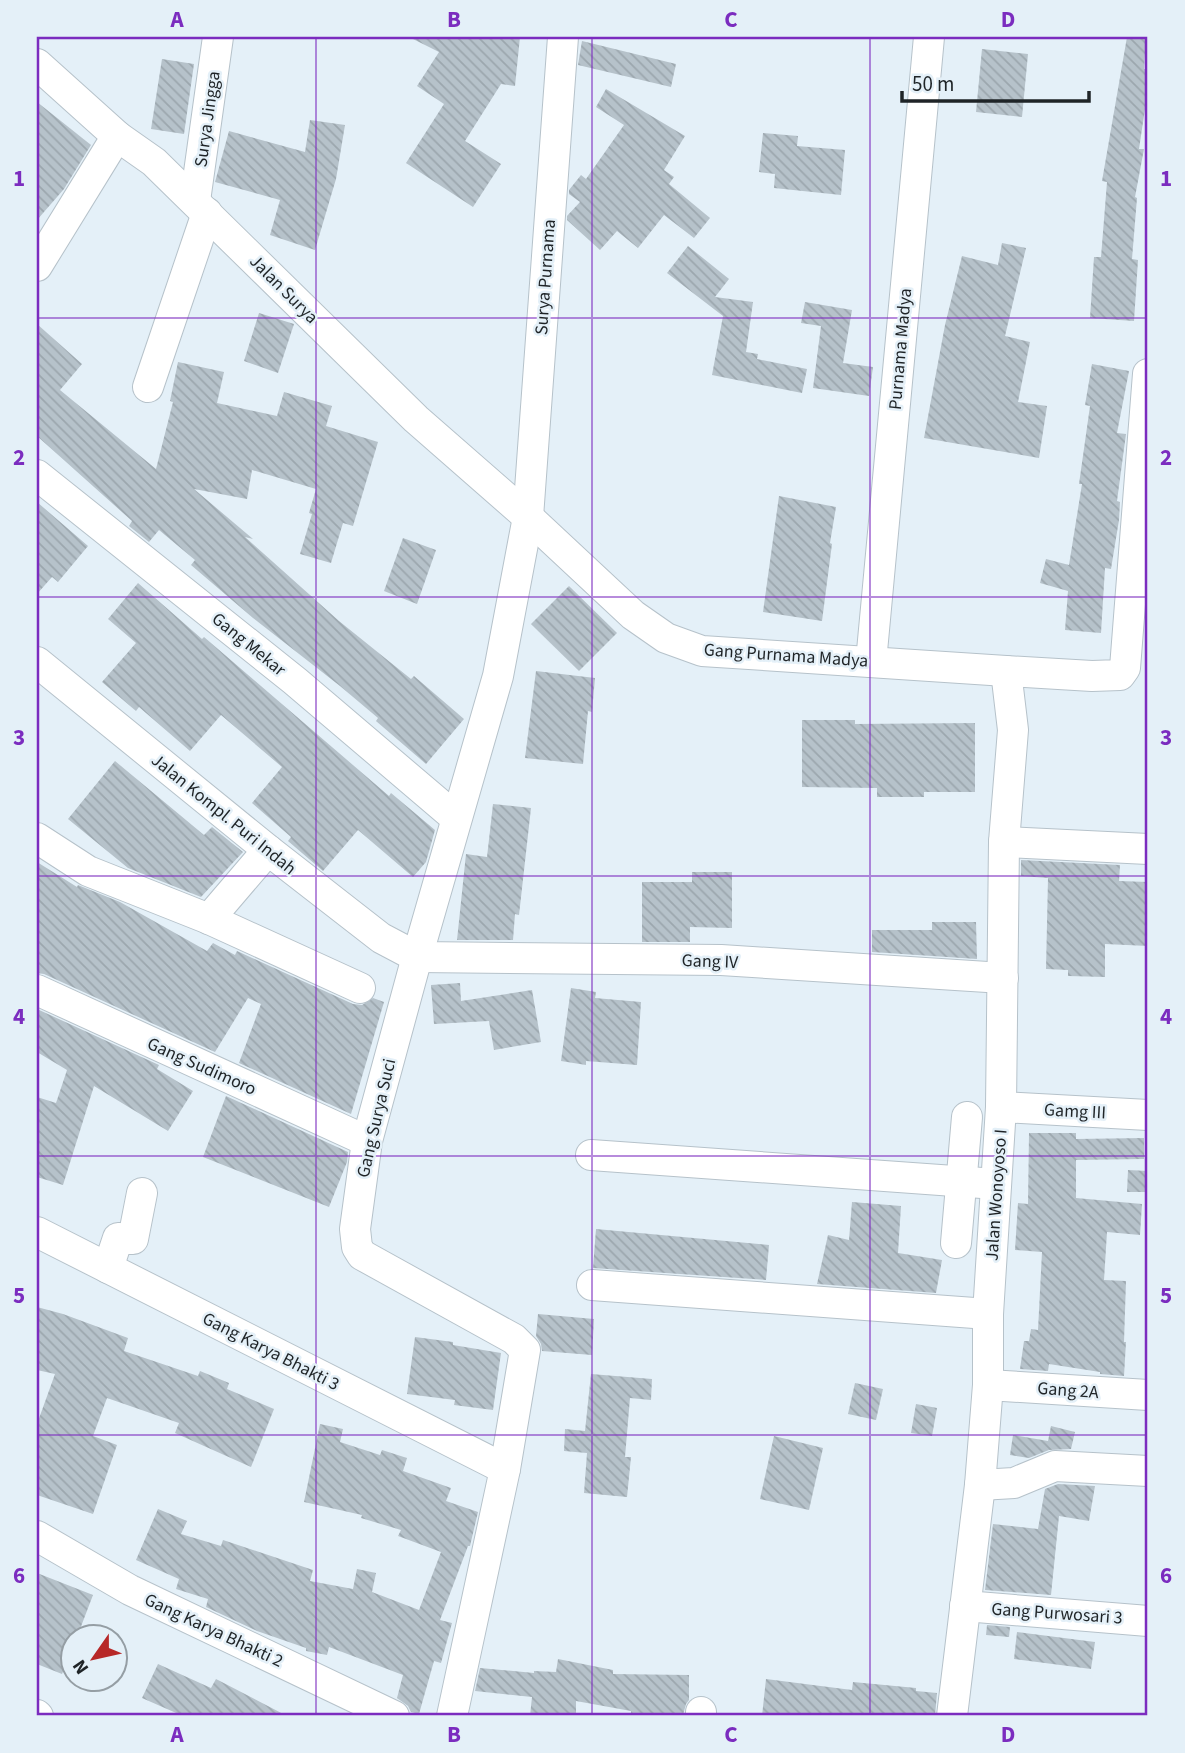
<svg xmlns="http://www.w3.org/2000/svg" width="1185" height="1753" viewBox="0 0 1185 1753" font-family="'Source Sans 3',sans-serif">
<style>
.building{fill:url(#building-back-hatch)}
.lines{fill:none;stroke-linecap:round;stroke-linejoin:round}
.minor-casing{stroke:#b6c2ca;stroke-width:32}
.minor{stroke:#fff;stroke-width:30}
.grid{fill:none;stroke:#7b2cbf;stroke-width:2;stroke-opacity:0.55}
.labels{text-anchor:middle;stroke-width:5;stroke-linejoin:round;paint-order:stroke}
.street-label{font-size:18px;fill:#1f2427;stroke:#e4f0f8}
.neatline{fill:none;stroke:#7b2cbf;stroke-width:2.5}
.grid-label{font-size:23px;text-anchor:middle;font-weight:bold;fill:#7b2cbf}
</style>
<defs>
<pattern id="building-back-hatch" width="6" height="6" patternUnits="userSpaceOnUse" patternTransform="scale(1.75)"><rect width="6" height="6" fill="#b6c2ca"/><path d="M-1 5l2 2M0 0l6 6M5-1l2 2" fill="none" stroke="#9ca7ae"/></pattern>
</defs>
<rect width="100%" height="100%" fill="#e4f0f8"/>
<g class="building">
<polygon points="409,37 520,37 515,86 501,84 465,141 501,164 473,207 406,163 444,104 417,86 439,52"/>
<polygon points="1127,37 1146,37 1144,69 1148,69 1148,89 1139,149 1144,149 1135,197 1137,198 1132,259 1138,260 1134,321 1090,318 1094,257 1101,257 1107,182 1102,181"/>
<polygon points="582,41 676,64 671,87 578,65"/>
<polygon points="982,49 1028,54 1022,117 976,112"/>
<polygon points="162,59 194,64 184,134 151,129"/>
<polygon points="606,89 685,136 664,170 674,177 669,184 710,218 694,238 664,215 638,248 617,231 600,250 567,220 567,216 580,202 569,194 569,190 581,175 586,179 624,125 596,107"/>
<polygon points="37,102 91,145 64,189 37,220"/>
<polygon points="310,120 345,125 336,179 315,250 270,235 280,200 215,182 229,131 305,152"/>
<polygon points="763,133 798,136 797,146 845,150 841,195 774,188 775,174 759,172"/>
<polygon points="1002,243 1026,248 1005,336 1030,342 1018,402 1047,406 1039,458 924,438 945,325 962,256 998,265"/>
<polygon points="688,246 729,279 715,297 753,302 746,352 758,354 757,359 807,369 802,393 712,375 723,316 667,273"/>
<polygon points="805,302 852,310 843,363 873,367 869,396 813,388 821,326 801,323"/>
<polygon points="259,313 294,324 278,373 244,361"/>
<polygon points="37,324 82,364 60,390 156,469 173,402 170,401 178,362 224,372 217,403 277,416 284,392 332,406 326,426 378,442 353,526 343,523 331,563 300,554 312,514 309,513 316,489 252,470 247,499 194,489 253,539 245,537 339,621 411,679 414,676 464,719 426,764 376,721 378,718 340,686 253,618 191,565 195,560 159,530 149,542 129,526 132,521 37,436"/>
<polygon points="1092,364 1129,371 1117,433 1126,434 1117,501 1120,502 1119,520 1111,569 1105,568 1101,633 1065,630 1068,591 1040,583 1046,559 1069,565 1082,484 1079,484 1090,406 1085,405"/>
<polygon points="779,496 836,507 830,543 832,544 822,621 763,612"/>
<polygon points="37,502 88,546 58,582 52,577 37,594"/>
<polygon points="403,538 436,550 417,604 384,591"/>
<polygon points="138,583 202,639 204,637 389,796 391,793 435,830 426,862 413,877 358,830 323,871 288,841 291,837 252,803 282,767 221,715 190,751 139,707 136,711 102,682 136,643 108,619"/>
<polygon points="569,586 617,633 579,671 531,624"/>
<polygon points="536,671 595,678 592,712 588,711 583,764 525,758"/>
<polygon points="802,720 855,720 855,724 975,723 975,792 924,792 924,797 877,797 877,788 802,787"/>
<polygon points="115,761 204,835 212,827 243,852 201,897 128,868 68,819"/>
<polygon points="493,804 531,808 519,915 515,914 513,940 457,940 466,854 487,857"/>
<polygon points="1021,860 1120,865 1119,881 1148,882 1148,946 1105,944 1105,977 1068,976 1068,970 1046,969 1048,878 1021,876"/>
<polygon points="37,862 77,887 78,885 120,902 207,951 213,943 235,955 237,951 353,1004 362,1005 373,998 384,1002 351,1114 239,1063 261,1004 248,998 215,1052 44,974 37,973"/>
<polygon points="692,872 732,872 732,928 690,927 690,942 642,942 642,882 692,882"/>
<polygon points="932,922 976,922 977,959 872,952 872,930 932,930"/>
<polygon points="460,983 461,1001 532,990 541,1042 494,1050 489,1021 434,1024 431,985"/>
<polygon points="571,988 596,992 595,998 641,1002 637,1065 586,1061 586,1065 561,1061"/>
<polygon points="37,1009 159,1065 157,1069 193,1091 168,1131 94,1086 63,1185 37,1177 37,1097 56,1103 67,1070 37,1052"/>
<polygon points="226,1096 348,1152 347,1162 329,1207 203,1157"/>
<polygon points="1029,1133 1076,1133 1076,1139 1144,1138 1144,1159 1076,1160 1076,1198 1142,1204 1140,1235 1107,1232 1104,1280 1126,1281 1124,1342 1126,1342 1124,1376 1100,1374 1100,1372 1049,1364 1048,1371 1020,1369 1024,1341 1029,1341 1031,1329 1038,1330 1042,1252 1015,1250 1018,1203 1028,1204"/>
<polygon points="1128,1170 1148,1171 1148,1192 1127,1192"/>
<polygon points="852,1202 901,1206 898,1253 942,1260 936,1293 817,1284 828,1235 849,1240"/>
<polygon points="596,1229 769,1245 766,1280 593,1268"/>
<polygon points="37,1307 63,1314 128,1338 124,1351 198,1376 200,1371 229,1383 227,1389 274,1409 251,1467 175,1433 179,1423 107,1398 93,1436 117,1445 93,1514 37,1495 37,1424 55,1374 37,1370"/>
<polygon points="538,1314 594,1319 592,1355 542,1351 541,1344 536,1336"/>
<polygon points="415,1337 453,1342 453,1345 501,1353 493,1410 454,1405 455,1400 407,1394"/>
<polygon points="591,1374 652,1379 651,1400 630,1398 625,1457 631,1457 627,1497 584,1493 587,1453 564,1451 565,1429 585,1431"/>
<polygon points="855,1383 883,1389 876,1420 848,1414"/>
<polygon points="916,1404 937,1408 932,1436 911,1433"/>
<polygon points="320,1424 343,1429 340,1442 380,1455 382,1450 407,1458 403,1471 451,1488 446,1501 478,1512 470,1546 468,1546 440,1620 452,1623 441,1663 434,1661 419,1714 411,1712 408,1706 397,1698 403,1675 329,1647 327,1655 306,1651 306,1648 257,1631 206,1607 208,1599 176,1589 179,1579 136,1560 158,1509 187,1521 181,1534 221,1546 223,1540 313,1570 310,1581 353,1589 357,1569 376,1573 372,1592 419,1610 441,1552 398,1536 401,1530 361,1518 362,1515 304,1502"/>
<polygon points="1051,1426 1075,1432 1071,1449 1049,1450 1029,1458 1010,1455 1013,1435 1048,1441"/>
<polygon points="774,1436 823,1448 809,1510 760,1499"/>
<polygon points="1058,1484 1095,1486 1089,1521 1059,1516 1051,1595 985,1590 993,1524 1038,1529 1045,1489"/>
<polygon points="37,1573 93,1595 77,1637 74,1637 74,1645 62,1674 37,1664"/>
<polygon points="987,1625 1010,1627 1009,1637 986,1635"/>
<polygon points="1017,1632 1095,1642 1091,1669 1014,1659"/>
<polygon points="558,1659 613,1670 613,1674 689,1675 689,1700 686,1704 683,1715 631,1714 631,1711 576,1701 576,1716 530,1716 532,1697 475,1691 480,1668 534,1673 534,1671 556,1672"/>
<polygon points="158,1664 211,1688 216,1679 287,1716 183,1716 142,1698"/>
<polygon points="766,1679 852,1690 853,1682 916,1688 916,1691 937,1693 935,1716 913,1714 913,1716 762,1716"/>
</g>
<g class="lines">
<g class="minor-casing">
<g id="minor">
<polyline points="37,64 117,136 154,162 416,419 528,517 633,615 666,638 702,651 1006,671 1092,676 1120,675 1125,668 1148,374"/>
<polyline points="195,201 218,37"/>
<polyline points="37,266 117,136"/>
<polyline points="148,387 207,213"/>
<polyline points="37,475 295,681 456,818"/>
<polyline points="37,662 268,850 381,938 417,957 721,960 1003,978"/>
<polyline points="871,662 929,37"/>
<polyline points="37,838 88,871 209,919 360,988"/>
<polyline points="1004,842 1148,849"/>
<polyline points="209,919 268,850"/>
<polyline points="37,990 367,1141"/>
<polyline points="1001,1107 1148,1115"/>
<polyline points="591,1155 996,1184"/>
<polyline points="37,1232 505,1469"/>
<polyline points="956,1243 967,1117"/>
<polyline points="108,1268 118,1238 133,1239 142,1193"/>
<polyline points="592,1285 988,1314"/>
<polyline points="988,1385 1148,1395"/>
<polyline points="980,1485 1014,1483 1055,1466 1148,1471"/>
<polyline points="37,1536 130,1590 394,1716"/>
<polyline points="965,1606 1148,1621"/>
<polyline points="37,1715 38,1716"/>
<polyline points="452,1716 505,1469 525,1350 514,1339 362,1255 357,1247 355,1229 367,1141 417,957 498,676 528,517 563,37"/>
<polyline points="701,1716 701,1712"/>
<polyline points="952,1716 980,1485 988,1385 988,1314 1001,1107 1004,842 1013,730 1006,671"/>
</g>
</g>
<use href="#minor" class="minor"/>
</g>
<path class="grid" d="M316 37V1716M592 37V1716M870 37V1716M37 318H1148M37 597H1148M37 876H1148M37 1156H1148M37 1435H1148"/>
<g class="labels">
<g class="street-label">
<text transform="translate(207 119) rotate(-82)" y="6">Surya Jingga</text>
<text transform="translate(545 277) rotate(-86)" y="6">Surya Purnama</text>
<text transform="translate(284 289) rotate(45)" y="6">Jalan Surya</text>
<text transform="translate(900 349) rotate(-85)" y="6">Purnama Madya</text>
<text transform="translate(249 644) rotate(39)" y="6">Gang Mekar</text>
<text transform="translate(786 655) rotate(4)" y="6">Gang Purnama Madya</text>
<text transform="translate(224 814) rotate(39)" y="6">Jalan Kompl. Puri Indah</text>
<text transform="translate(710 961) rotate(2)" y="6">Gang IV</text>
<text transform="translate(202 1066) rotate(24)" y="6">Gang Sudimoro</text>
<text transform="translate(1075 1111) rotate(3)" y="6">Gamg III</text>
<text transform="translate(376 1118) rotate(-77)" y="6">Gang Surya Suci</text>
<text transform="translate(996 1195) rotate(-86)" y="6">Jalan Wonoyoso I</text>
<text transform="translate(271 1351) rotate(27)" y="6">Gang Karya Bhakti 3</text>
<text transform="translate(1068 1390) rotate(4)" y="6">Gang 2A</text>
<text transform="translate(1057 1613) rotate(4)" y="6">Gang Purwosari 3</text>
<text transform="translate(214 1630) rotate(25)" y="6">Gang Karya Bhakti 2</text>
</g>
</g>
<rect width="1185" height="1753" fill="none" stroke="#e4f0f8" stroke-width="77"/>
<g transform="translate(94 1658) rotate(236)"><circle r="33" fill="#e4f0f8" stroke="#959ea4" stroke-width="2"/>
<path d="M0-5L12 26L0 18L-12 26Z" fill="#b72828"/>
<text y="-10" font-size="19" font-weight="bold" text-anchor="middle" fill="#1f2427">N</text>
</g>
<path d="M902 91v10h187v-10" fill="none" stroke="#1f2427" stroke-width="3.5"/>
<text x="912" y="91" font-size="21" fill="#1f2427" stroke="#e4f0f8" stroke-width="5" paint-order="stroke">50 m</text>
<rect x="38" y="38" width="1108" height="1676" class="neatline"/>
<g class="grid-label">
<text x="177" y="27">A</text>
<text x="454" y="27">B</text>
<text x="731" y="27">C</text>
<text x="1008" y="27">D</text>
<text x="19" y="186">1</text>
<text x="1166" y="186">1</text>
<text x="19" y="465">2</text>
<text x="1166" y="465">2</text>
<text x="19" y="745">3</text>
<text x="1166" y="745">3</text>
<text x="19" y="1024">4</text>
<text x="1166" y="1024">4</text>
<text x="19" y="1303">5</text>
<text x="1166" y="1303">5</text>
<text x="19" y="1583">6</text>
<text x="1166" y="1583">6</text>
<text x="177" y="1742">A</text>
<text x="454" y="1742">B</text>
<text x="731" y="1742">C</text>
<text x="1008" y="1742">D</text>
</g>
</svg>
